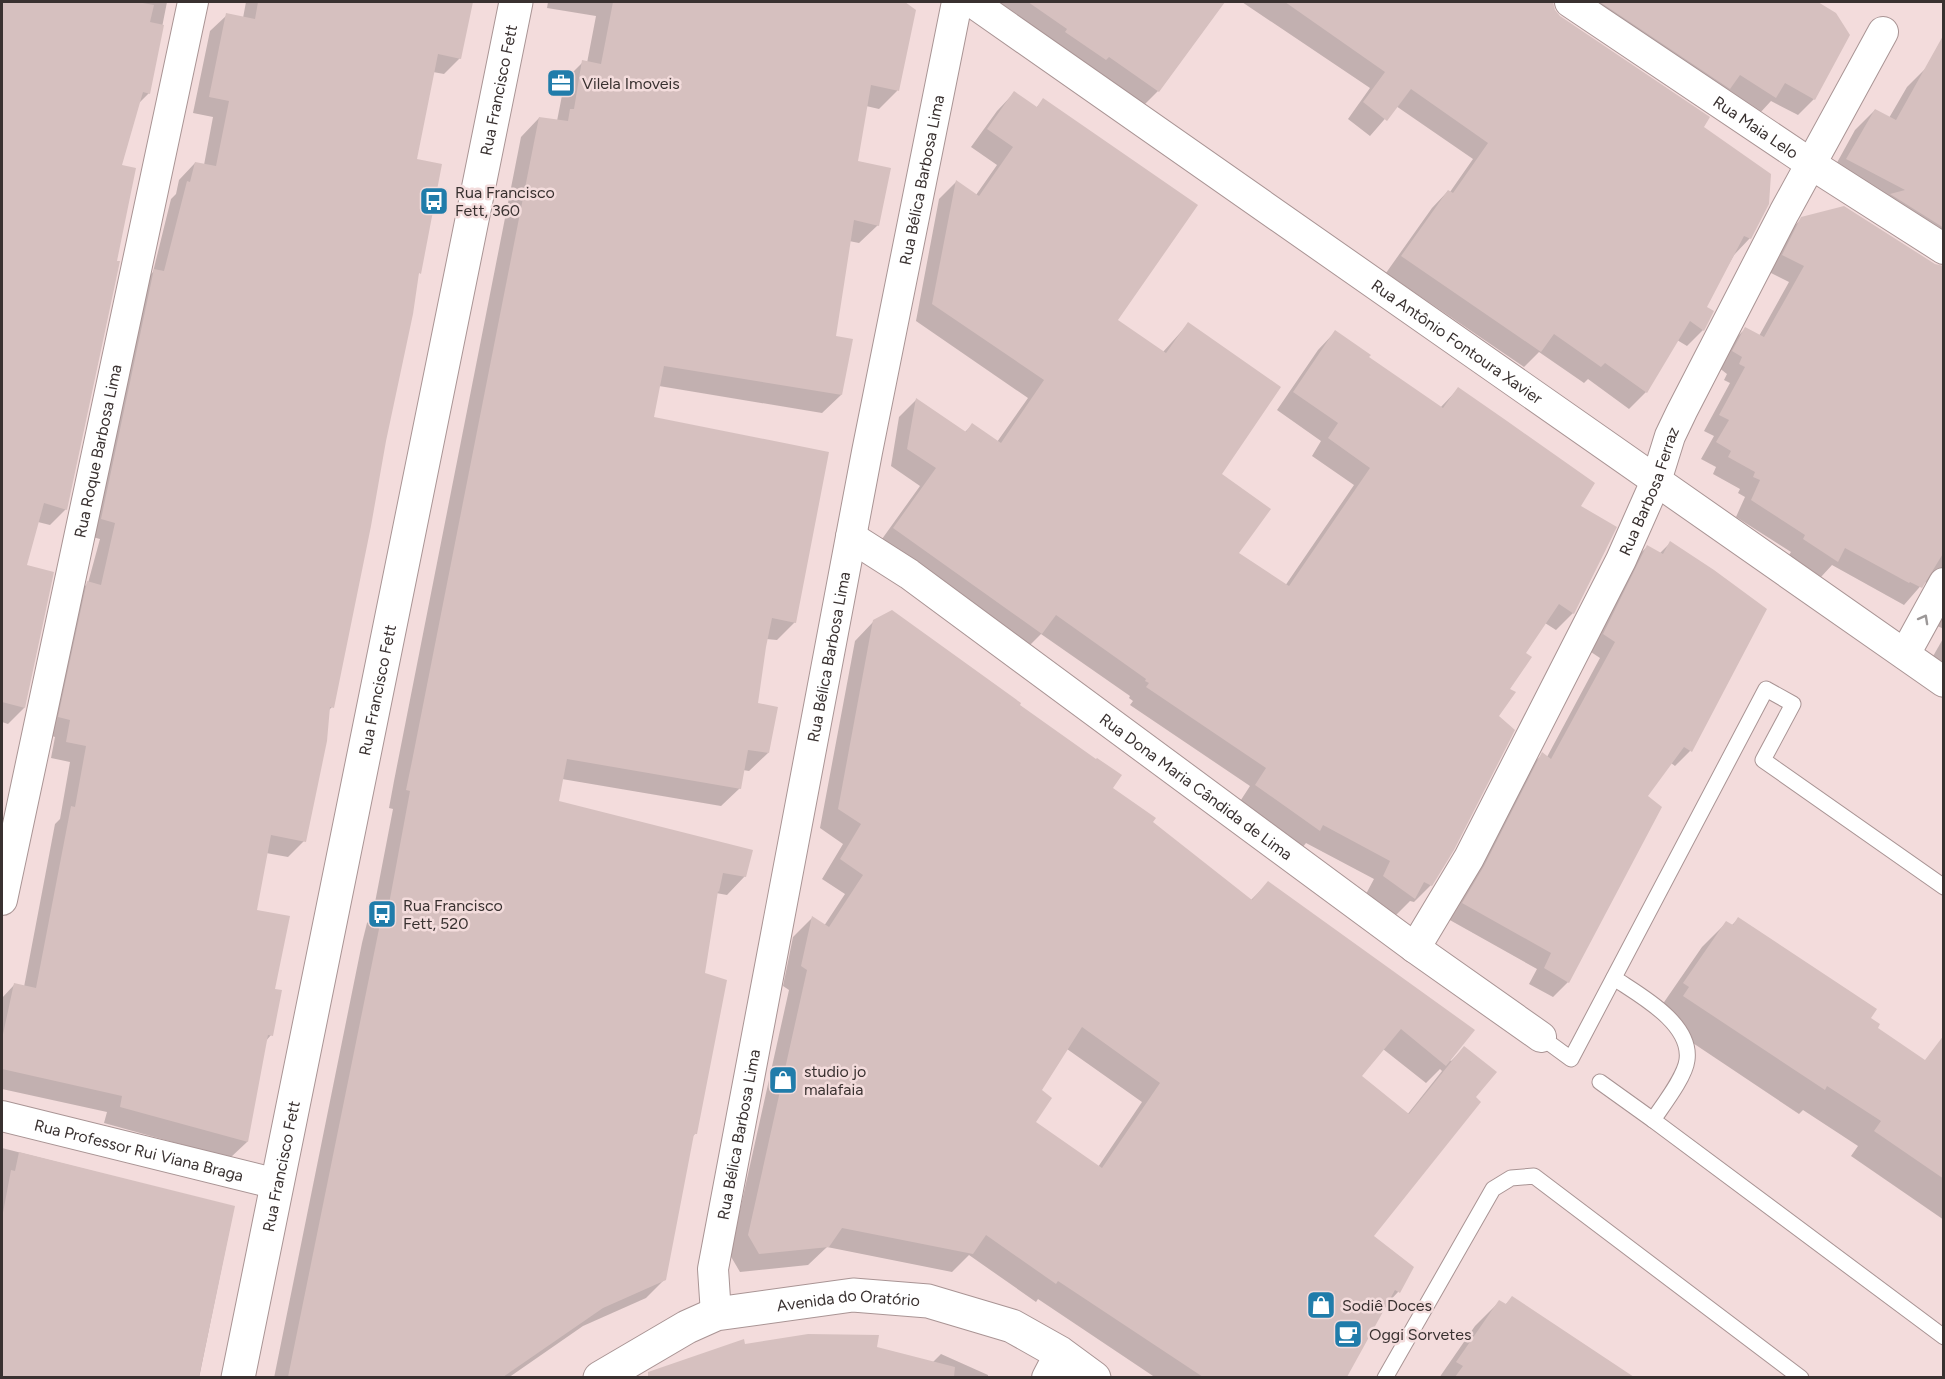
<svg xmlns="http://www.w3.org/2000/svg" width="1945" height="1379" viewBox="0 0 1945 1379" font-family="Figtree,sans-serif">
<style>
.shadow{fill:#0003;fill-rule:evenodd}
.building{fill:#d6c0bf;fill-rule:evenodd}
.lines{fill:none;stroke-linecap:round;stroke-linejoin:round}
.service-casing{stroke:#a99494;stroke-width:17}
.minor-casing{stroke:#a99494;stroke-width:32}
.secondary-casing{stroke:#a99494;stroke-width:35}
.service{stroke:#fff;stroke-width:15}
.minor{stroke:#fff;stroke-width:30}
.secondary{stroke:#fff;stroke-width:33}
.oneway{stroke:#9c9898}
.labels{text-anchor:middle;stroke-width:5;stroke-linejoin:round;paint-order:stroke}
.poi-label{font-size:16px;fill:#393130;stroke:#f3dcdc;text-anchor:start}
.street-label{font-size:16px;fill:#393130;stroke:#f3dcdc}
</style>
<rect width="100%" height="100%" fill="#f3dcdc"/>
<g class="shadow">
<polygon points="2,2 167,2 149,93 138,104 120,166 66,509 50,525 38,522 25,566 52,573 24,708 8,724 2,722"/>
<polygon points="246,2 471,2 460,58 444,74 433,72 415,160 419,273 417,275 332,707 328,711 304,841 288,857 266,853 255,911 274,990 271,1035 265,1042 247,1142 230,1158 104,1123 107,1112 2,1089 2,998 14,985 24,987 55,824 60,819 70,762 51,758 55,737 43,733 72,599 88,583 100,539 85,535 138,287 153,272 171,199 176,194 179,180 195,163 204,165 213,117 193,113 210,31 227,15 243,18"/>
<polygon points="548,2 788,2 736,72 774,101 855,2 902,2 915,11 897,91 879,109 866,106 856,163 878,225 859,243 849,241 835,337 841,395 822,413 659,386 653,419 795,622 777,640 766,639 756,704 768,753 749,771 743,770 740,788 721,806 562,779 557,802 745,876 727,895 716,893 703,974 695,1134 692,1137 665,1279 646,1298 583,1326 508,1378 274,1378 362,943 367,923 372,918 393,809 389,808 394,781 521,137 539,118 557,121 565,80 583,62 587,63 596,16 547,8"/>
<polygon points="988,2 1222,2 1158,91 1142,107"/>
<polygon points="1242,2 1485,2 1500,13 1509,2 1552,2 1553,10 1559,17 1702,127 1750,238 1734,255 1704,307 1703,330 1687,346 1677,340 1646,392 1629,409 1588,379 1584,383 1539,352 1524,367 1386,273 1432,208 1448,191 1450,192 1473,159 1396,106 1370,136 1348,119 1370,88"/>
<polygon points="1557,2 1815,2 1835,15 1814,99 1798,115 1771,101 1759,114"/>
<polygon points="1927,67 1944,74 1944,255 1828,179 1855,130 1875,110 1889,118 1907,87"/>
<polygon points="1014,93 1036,108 1043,100 1116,320 1163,352 1188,324 1237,553 1285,586 1354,485 1312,456 1321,441 1277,410 1318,350 1335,332 1367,358 1440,408 1458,389 1579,507 1615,528 1573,613 1556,630 1545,623 1524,653 1497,717 1431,885 1414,902 1410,901 1396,915 1366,894 1374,879 1306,843 1302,848 1239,803 1250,786 1130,705 1133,701 1129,698 1130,696 1041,634 1024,651 877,546 920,486 891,466 899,417 916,400 964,433 972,425 997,442 1028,398 916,321 939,199 956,182 976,195 997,165 971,147 997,111"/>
<polygon points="1802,218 1944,277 1944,591 1937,584 1924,582 1904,605 1832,565 1821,577 1789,555 1791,552 1736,517 1745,497 1738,493 1740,489 1713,474 1716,467 1701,459 1714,436 1704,431 1730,383 1724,380 1727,374 1718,367 1729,345 1745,329 1759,336 1789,282 1767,271 1786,235"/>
<polygon points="1670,543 1690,751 1675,766 1671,763 1646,797 1568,982 1553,997 1529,984 1537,969 1448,919 1527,769 1543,754 1547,757 1600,658 1588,650 1631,562 1647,547 1659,554"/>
<polygon points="1944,606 1944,629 1935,625"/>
<path d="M874 621 1018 705 1111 789 1250 901 1268 883 1451 1061 1464 1048 1371 1236 1412 1268 1398 1292 1384 1307 1345 1378H1156L1038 1299 1036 1302 969 1255 952 1272 827 1247 808 1265 740 1272 730 1255 789 990 783 986 793 937 812 918 824 926 845 894 822 879 843 844 820 828 855 641ZM1067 1049 1142 1102 1098 1167 1034 1122 1040 1091ZM1383 1049 1426 1083 1440 1069 1442 1071 1407 1115 1360 1076Z"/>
<polygon points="1944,637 1944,667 1932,658"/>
<polygon points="1738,919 1869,1018 1876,1028 1924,1061 1944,1062 1944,1220 1851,1156 1858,1146 1803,1110 1799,1114 1660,1021 1666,1012 1660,1008 1702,947 1726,923 1731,926"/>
<polygon points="2,1148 234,1207 199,1378 2,1378"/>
<polygon points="1512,1298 1631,1378 1439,1378 1475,1326 1499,1302 1505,1305"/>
<polygon points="744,1346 875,1348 932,1363 941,1354 988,1375 988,1378 656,1378 660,1373"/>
</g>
<g class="building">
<polygon points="2,2 137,2 154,5 150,22 164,25 150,94 143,92 122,165 136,168 117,261 120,261 67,510 44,503 27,565 54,572 25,708 2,702"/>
<polygon points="258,2 473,2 461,59 438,54 417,159 442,164 421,274 419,273 413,314 386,441 371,526 334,708 330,707 327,741 306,842 271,835 257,910 290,916 275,989 282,990 273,1036 268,1035 248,1142 120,1107 122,1096 2,1069 2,1039 14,983 36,988 71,806 75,807 86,746 66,742 70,720 58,717 87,581 101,585 115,523 101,519 154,269 164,271 187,181 190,182 195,162 216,166 229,101 209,97 226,13 255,19"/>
<polygon points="613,2 905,2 916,10 899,91 871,85 858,161 891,168 879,226 854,220 836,336 853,339 842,395 664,366 654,417 829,452 796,623 772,618 766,647 758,703 778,707 769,753 748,750 741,789 567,759 559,801 753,850 746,877 723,873 719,892 718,891 705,973 727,980 697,1134 694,1134 666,1280 603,1308 503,1377 288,1377 380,924 385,903 389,904 410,791 406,790 412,761 539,117 568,121 570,109 574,109 582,60 601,64"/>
<polygon points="1028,2 1225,2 1159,92 1109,57 1106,60 1065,32 1067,29"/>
<polygon points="1285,2 1553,2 1555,10 1560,16 1710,117 1704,127 1771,174 1769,204 1751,239 1744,236 1707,307 1714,311 1704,331 1690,321 1647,393 1605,363 1601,367 1554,334 1541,352 1401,256 1448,190 1453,193 1488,143 1411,89 1387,121 1363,102 1385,72"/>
<polygon points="1600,2 1818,2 1836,13 1850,35 1815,100 1785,83 1776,98 1740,75 1730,89"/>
<polygon points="1944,34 1944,228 1890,194 1905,190 1846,159 1875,109 1896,120"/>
<polygon points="1014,91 1037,107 1043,98 1198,205 1118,320 1166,353 1188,322 1281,387 1222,474 1271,509 1239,553 1289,586 1370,468 1328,438 1338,423 1293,392 1335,330 1371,355 1369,357 1443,408 1458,387 1507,421 1595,483 1581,506 1617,527 1574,614 1559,604 1526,653 1532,657 1510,689 1516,692 1499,716 1515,730 1454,850 1432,886 1424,882 1415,899 1383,876 1390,861 1323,825 1320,831 1255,785 1266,768 1146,687 1149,683 1145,681 1146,679 1056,615 1042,634 893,528 936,468 907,449 916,398 966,432 972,423 1001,443 1044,380 932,304 956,180 979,196 1013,147 987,129"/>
<polygon points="1844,206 1935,264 1944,266 1944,552 1922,588 1910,582 1909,583 1845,548 1838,562 1803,539 1805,535 1751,500 1760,480 1753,477 1755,472 1728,457 1731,451 1716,442 1729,420 1719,415 1745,367 1739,364 1742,357 1732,351 1745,327 1764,337 1804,266 1782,255 1801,217"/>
<polygon points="1670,541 1714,570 1767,609 1692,752 1684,747 1648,796 1662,807 1569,983 1544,968 1551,953 1462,903 1484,866 1542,752 1551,759 1615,642 1603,634 1647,545 1663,554"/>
<path d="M892 610 1021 703 1020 705 1096 759 1097 758 1122 775 1113 788 1156 818 1153 822 1252 900 1268 881 1475 1030 1446 1066 1401 1029 1362 1076 1409 1114 1464 1046 1497 1072 1476 1097 1481 1102 1374 1236 1414 1267 1400 1293 1395 1290 1347 1377H1203L1058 1281 1056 1284 986 1235 973 1254 842 1228 829 1247 759 1254 748 1235 807 970 801 966 812 916 829 927 863 875 840 859 861 824 838 809 873 620ZM1082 1027 1160 1083 1102 1168 1036 1122 1052 1098 1042 1090Z"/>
<polygon points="1738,917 1877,1009 1871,1018 1880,1024 1878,1028 1925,1060 1944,1035 1944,1179 1874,1131 1881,1121 1827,1086 1825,1090 1683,996 1689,987 1683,983 1726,921 1733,925"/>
<polygon points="19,1152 235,1206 199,1377 2,1377 2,1218 11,1170 15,1171"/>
<polygon points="1512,1296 1634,1377 1455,1377 1463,1366 1456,1362 1499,1300 1506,1304"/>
<polygon points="808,1334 879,1335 877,1347 955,1367 954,1377 648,1377 648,1372 744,1339 745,1344"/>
</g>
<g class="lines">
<g class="service-casing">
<g id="service">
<polyline points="1541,1037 1571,1059 1766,689 1793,704 1763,760 1944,887"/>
<path d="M1600 1082 1653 1120C1663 1105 1685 1077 1687 1060 1692 1023 1639 995 1614 978"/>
<polyline points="1653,1120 1944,1337"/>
<polyline points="1385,1378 1493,1189 1511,1178 1534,1176 1801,1378"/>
</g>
</g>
<g class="minor-casing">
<g id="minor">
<path id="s1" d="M972 2 1944 682"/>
<path id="s2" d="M1570 2 1811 164 1944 249"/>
<path id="s3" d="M851 537 909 574 1415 948 1541 1037"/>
<polyline points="1905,654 1944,583"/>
<path id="s4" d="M2 900 193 2"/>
<path id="s5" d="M1415 948 1469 858 1621 560 1656 481 1670 436 1682 411 1784 213 1883 32"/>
<path id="s6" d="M2 1116 277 1184"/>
<path id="s7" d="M716 1314 713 1269 867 452 957 2"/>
<polyline points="1047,1378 1060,1353"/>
</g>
</g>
<g class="secondary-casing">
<g id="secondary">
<path id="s8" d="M238 1378 516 2"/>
<path id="s9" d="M600 1378 687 1327 716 1314 853 1295 928 1301 1012 1326 1060 1353 1094 1378"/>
</g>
</g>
<use href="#service" class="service"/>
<use href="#minor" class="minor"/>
<use href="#secondary" class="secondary"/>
</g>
<defs><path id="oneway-chevron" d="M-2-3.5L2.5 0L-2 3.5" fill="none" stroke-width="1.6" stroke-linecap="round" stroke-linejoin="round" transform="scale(1.5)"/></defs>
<use class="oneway" href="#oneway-chevron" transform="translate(1924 619) rotate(-61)"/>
<defs>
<g id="office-square" transform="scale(1.5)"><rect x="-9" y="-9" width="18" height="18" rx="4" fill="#207caa" stroke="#f3dcdc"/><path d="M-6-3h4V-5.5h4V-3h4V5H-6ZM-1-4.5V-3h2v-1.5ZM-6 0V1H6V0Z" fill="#fff"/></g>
<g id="bus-square" transform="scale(1.5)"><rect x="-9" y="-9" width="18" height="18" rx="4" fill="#207caa" stroke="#f3dcdc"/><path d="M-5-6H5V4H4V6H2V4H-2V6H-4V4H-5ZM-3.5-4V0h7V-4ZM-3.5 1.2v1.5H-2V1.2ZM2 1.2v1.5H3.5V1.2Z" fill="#fff"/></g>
<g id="shop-square" transform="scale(1.5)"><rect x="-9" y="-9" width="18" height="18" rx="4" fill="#207caa" stroke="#f3dcdc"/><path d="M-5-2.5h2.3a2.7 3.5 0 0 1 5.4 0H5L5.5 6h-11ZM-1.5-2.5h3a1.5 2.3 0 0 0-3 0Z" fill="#fff"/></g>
<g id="cafe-square" transform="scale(1.5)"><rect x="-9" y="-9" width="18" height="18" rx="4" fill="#207caa" stroke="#f3dcdc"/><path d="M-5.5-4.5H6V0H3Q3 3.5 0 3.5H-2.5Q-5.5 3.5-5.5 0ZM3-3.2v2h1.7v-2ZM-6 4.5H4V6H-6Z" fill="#fff"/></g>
</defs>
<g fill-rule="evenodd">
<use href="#office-square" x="561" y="83"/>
<use href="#bus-square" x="434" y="201"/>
<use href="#bus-square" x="382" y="914"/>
<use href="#shop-square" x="783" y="1080"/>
<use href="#shop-square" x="1321" y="1305"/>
<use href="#cafe-square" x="1348" y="1334"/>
</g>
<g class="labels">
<g class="poi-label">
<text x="582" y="89">Vilela Imoveis</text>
<text x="455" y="198">Rua Francisco<tspan x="455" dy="18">Fett, 360</tspan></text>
<text x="403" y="911">Rua Francisco<tspan x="403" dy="18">Fett, 520</tspan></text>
<text x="804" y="1077">studio jo<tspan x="804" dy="18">malafaia</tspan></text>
<text x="1342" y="1311">Sodiê Doces</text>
<text x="1369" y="1340">Oggi Sorvetes</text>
</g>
<g class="street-label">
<text dy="6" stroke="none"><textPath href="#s8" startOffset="1314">Rua Francisco Fett</textPath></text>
<text dy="6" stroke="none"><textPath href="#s2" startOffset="224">Rua Maia Lelo</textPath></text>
<text dy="6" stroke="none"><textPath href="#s7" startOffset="1154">Rua Bélica Barbosa Lima</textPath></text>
<text dy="6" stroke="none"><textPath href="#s1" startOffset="592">Rua Antônio Fontoura Xavier</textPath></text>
<text dy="6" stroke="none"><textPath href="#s4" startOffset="459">Rua Roque Barbosa Lima</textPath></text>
<text dy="6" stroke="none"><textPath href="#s5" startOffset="514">Rua Barbosa Ferraz</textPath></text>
<text dy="6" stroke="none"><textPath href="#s7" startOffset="668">Rua Bélica Barbosa Lima</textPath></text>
<text dy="6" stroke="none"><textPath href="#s8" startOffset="702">Rua Francisco Fett</textPath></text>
<text dy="6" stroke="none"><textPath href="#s3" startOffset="426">Rua Dona Maria Cândida de Lima</textPath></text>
<text dy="6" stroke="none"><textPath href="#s7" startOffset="182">Rua Bélica Barbosa Lima</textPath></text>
<text dy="6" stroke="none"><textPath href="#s6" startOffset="141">Rua Professor Rui Viana Braga</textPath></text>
<text dy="6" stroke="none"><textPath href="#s8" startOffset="216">Rua Francisco Fett</textPath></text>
<text dy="6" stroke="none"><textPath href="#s9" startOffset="266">Avenida do Oratório</textPath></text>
</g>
</g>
<rect width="1945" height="1379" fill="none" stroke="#393130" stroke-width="6"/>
</svg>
